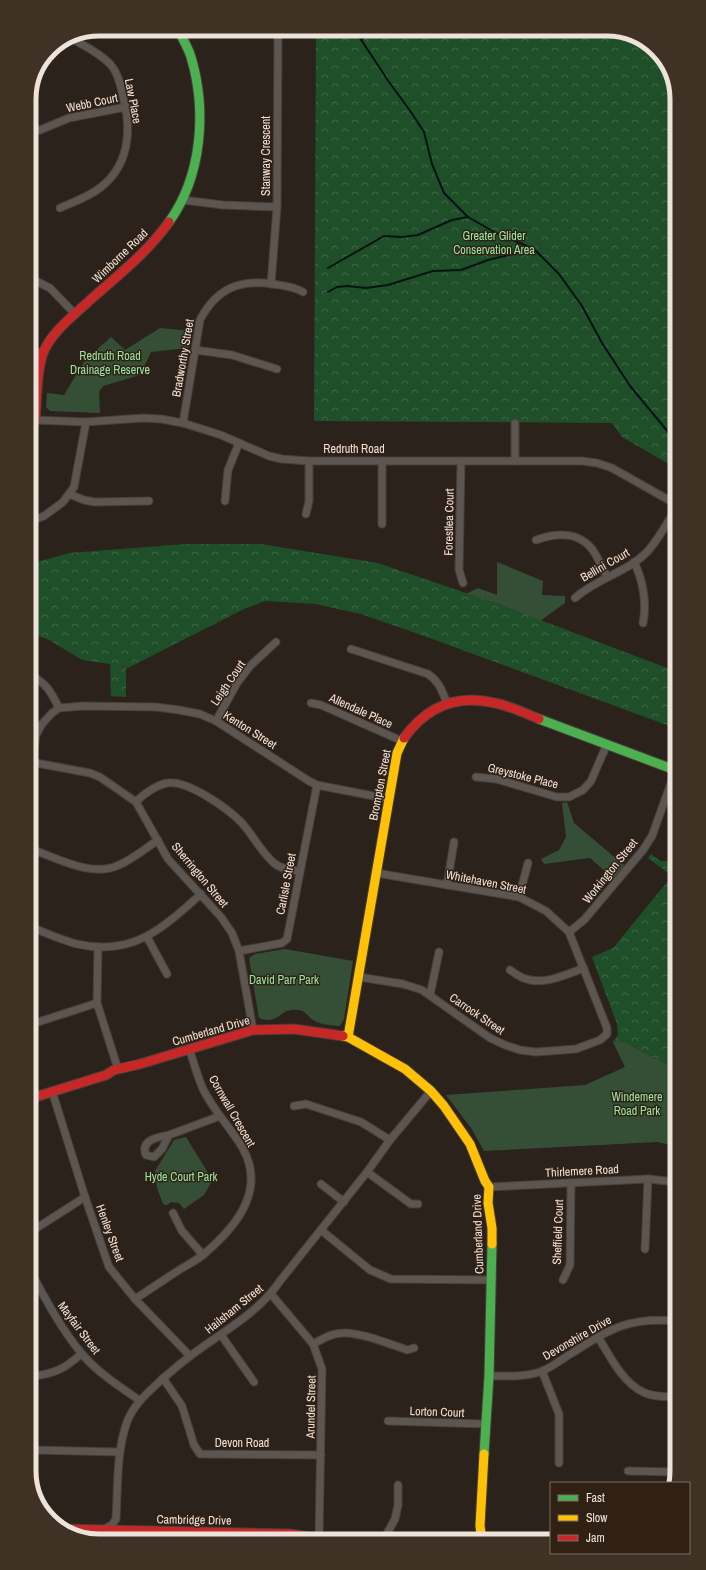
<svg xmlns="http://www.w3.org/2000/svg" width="706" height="1570" viewBox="0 0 706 1570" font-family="'Archivo Narrow',sans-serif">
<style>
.green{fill:#354f37}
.forest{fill:url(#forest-crowns)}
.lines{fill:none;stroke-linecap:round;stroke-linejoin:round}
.stream{stroke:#091316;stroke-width:2}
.street-casing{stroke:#473f39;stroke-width:9}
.fast-casing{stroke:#473f39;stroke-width:11}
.slow-casing{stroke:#473f39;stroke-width:11}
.jam-casing{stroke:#473f39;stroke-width:11}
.street{stroke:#5c5550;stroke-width:7}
.fast{stroke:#4caf50;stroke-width:9}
.slow{stroke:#ffc107;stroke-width:9}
.jam{stroke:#c62828;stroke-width:9}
.labels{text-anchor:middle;stroke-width:3;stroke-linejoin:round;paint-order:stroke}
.street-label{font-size:12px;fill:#eee3db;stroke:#312115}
.park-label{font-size:12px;fill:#96e7a2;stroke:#312115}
.rim{fill:none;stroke:#eee3db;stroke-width:5}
</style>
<defs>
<pattern id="forest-crowns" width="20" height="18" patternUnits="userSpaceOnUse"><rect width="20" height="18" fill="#1e4f28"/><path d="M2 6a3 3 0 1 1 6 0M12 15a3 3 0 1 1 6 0" fill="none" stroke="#3f6847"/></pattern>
</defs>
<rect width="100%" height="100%" fill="#2b221b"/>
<g class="green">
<polygon points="160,328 191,331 188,348 151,352 140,375 103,386 99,392 100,413 50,411 46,407 47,393 64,395 85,360 111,337 125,350"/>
<polygon points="497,562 543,581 542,595 565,596 565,603 540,621 498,604 466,594 478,588 497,595"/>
<polygon points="567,802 574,823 625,866 614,879 590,858 544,864 541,859 559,850 566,837 562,803"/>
<path d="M285 949 353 961 344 1019 340 1026H337C330 1025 318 1024 313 1020 304 1013 305 1009 291 1010 280 1011 276 1025 259 1018L249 958 255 954Z"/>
<polygon points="613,1042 625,1042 676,1069 676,1146 657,1142 484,1151 471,1128 446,1095 585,1085 625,1067"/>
<polygon points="186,1137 210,1176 211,1183 204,1195 184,1209 179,1203 171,1202 167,1205 163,1204 157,1188 155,1171 174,1140"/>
</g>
<g class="forest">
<polygon points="316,29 611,29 649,43 673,77 674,467 622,437 612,423 314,421"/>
<polygon points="185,544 261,544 378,563 498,604 675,671 675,728 424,636 361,614 315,604 265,601 244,609 126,669 126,697 111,696 110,664 82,660 49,640 31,633 30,564 69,553"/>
<polygon points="651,854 660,861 675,861 676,1069 625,1042 613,1042 618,1035 617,1024 592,957 613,948 672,876 648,858"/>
</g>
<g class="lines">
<g class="stream">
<polyline points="354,29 389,82 411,112 424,132 432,164 444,193 468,217 496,233 534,249 559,274 582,306 602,343 630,386 674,439"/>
<polyline points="362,40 367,29"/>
<polyline points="328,268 384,236 402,237 418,235 452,220 468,217"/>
<polyline points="328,292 337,287 347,286 366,288 388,285 433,271 461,270 488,260 534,249"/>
</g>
<g class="street-casing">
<g id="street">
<polyline points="40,130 69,118 126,107"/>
<polyline points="183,200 223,205 277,207"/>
<path d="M60 208C73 202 89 197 101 187 128 166 132 132 124 101 121 88 119 74 110 64 99 52 82 45 69 37"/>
<polyline points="30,278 50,288 75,314"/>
<polyline points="271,284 277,207 278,37 277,29"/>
<polyline points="30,350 43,353"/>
<polyline points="195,350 232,355 277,369"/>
<polyline points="35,420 86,422 143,418 161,419 183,423 221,435 269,456 282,459 309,461 582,461 597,463 612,468 674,503"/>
<path d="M183 423 200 320C216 289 239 279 273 284 284 286 293 286 303 292"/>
<polyline points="515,423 515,461"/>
<polyline points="382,461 382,524"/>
<polyline points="461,461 459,570 463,583"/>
<polyline points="69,494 84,500 95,502 149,501"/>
<polyline points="225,501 228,470 239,443"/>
<polyline points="306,514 309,501 309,461"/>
<polyline points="30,521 44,516 63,502 74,487 86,422"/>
<path d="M536 540C555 533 578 531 592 549 598 557 602 568 607 576"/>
<path d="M634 562C643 580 647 603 643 623"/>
<path d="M575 598C596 579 627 572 646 553 656 543 666 525 674 512"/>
<path d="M351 649 428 674C439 681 442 691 447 703"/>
<path d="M31 675C47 684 51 692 59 708"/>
<polyline points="311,703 321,705 402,741"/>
<polyline points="216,721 237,683 250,666 276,642"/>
<polyline points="31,762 90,773 100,777 136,802 168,859 221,917 232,933 239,951 253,1030"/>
<polyline points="32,762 36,735 42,724 52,713 59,708 83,706 156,707 179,710 200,714 216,721 309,781 317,785 389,799"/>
<polyline points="476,777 496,779 557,797 569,797 583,790 591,781 607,744"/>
<path d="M136 802C143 794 157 785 167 783 188 780 227 808 241 822 253 835 261 852 274 863 281 869 291 870 299 871"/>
<path d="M31 849C57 858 92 878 119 865 133 859 146 848 158 840"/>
<polyline points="447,885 454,842"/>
<polyline points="519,897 528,863"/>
<path d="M31 927C46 933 61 940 77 944 133 957 163 928 201 894"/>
<polyline points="569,932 584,920 643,850 652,836 675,772"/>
<polyline points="147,937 167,974"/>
<polyline points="98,947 97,1003 118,1069"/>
<polyline points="239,951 282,943 287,939 317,785"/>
<path d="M510 970C514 973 519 976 523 978 543 986 565 975 584 968"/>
<polyline points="359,977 403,984 422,990 490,1038 505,1045 520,1050 536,1052 576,1049 600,1040 607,1034 607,1028 569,932 546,911 519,897 376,873"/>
<polyline points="430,995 439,952"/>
<polyline points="32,1024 97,1003"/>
<polyline points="52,1091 85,1197 109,1267 135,1299 190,1356"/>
<polyline points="294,1106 306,1104 361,1122 390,1140"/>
<path d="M169 1135 162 1149 154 1157 146 1155C140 1140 158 1137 169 1135Z"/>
<polyline points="169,1135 220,1116"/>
<polyline points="367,1172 411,1204 418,1204"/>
<polyline points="321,1184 344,1202"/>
<polyline points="489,1187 648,1179 676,1182"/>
<polyline points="173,1213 182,1231 203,1255"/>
<polyline points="321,1230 370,1270 391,1279 492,1280"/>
<polyline points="32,1231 85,1197"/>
<polyline points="645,1249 648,1179"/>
<path d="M32 1274C47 1302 62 1330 82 1354 97 1372 120 1387 139 1400"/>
<polyline points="563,1280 570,1265 571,1183"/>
<polyline points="271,1294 313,1344 322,1369 319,1538"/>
<path d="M135 1299C149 1290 162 1281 176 1272 185 1266 196 1261 204 1254 236 1227 267 1190 242 1147 230 1127 213 1110 203 1089 197 1076 194 1062 189 1049"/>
<polyline points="221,1335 254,1382"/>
<path d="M598 1337C610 1356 622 1382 643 1392 653 1397 666 1397 677 1397"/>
<path d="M313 1344C322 1339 332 1333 343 1333 360 1332 390 1344 407 1350L414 1348"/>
<polyline points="542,1371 559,1414 559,1463"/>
<path d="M33 1376C54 1374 66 1368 81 1354"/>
<path d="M489 1376C506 1376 524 1377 540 1372 551 1368 562 1359 572 1353 612 1328 628 1317 677 1321"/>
<polyline points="163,1378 182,1406 194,1445 200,1454 321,1455"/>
<polyline points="388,1421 486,1424"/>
<polyline points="33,1450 120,1452"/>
<polyline points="628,1471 677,1472"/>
<path d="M104 1529 112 1525 116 1519C118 1487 116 1453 127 1422 133 1406 145 1395 157 1384 167 1375 178 1365 189 1357 220 1333 258 1314 280 1281L367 1172 390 1140 431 1091"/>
<polyline points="384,1539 395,1519 398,1505 398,1485"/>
</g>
</g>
<g class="fast-casing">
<g id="fast">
<path d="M169 222C202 176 207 111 191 57 188 47 182 38 178 29"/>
<polyline points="539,719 675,770"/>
<polyline points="484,1454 489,1376 492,1244"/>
<polyline points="487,1538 495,1538"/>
</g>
</g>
<g class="slow-casing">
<g id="slow">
<polyline points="343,1036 348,1037 405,1069 431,1091 444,1106 470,1144 485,1181 489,1187 488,1203 492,1228 492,1244"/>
<polyline points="348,1037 397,753 404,738"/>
<polyline points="481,1533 480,1526 484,1454"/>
</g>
</g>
<g class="jam-casing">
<g id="jam">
<path d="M30 419 35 420C37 400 36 376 42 356 49 334 72 317 89 301 117 276 147 253 169 222"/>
<path d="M404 738C427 706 457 694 495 703 510 706 525 713 539 719"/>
<polyline points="32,1098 106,1075 114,1070 140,1064 253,1030 294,1029 343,1036"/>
<polyline points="62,1529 290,1534 324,1539"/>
</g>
</g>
<use href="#street" class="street"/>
<use href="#fast" class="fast"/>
<use href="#slow" class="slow"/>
<use href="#jam" class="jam"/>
</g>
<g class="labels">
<g class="street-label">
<text transform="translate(133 101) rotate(79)" y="4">Law Place</text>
<text transform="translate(92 103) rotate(-12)" y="4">Webb Court</text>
<text transform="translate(266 156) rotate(-90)" y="4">Stanway Crescent</text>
<text transform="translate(120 256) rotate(-44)" y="4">Wimborne Road</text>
<text transform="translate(183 358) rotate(-80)" y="4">Bradworthy Street</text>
<text x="354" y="453">Redruth Road</text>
<text transform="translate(449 522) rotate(-89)" y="4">Forestlea Court</text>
<text transform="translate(605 565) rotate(-30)" y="4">Bellini Court</text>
<text transform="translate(228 683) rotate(-56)" y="4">Leigh Court</text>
<text transform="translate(361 711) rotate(24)" y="4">Allendale Place</text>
<text transform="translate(250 730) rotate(32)" y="4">Kenton Street</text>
<text transform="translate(523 776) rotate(14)" y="4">Greystoke Place</text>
<text transform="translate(380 785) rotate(-79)" y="4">Brompton Street</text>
<text transform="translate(610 871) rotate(-51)" y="4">Workington Street</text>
<text transform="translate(200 875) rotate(50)" y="4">Sherrington Street</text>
<text transform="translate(486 882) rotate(11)" y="4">Whitehaven Street</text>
<text transform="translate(286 884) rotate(-79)" y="4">Carlisle Street</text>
<text transform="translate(477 1014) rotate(34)" y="4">Carrock Street</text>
<text transform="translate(211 1031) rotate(-16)" y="4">Cumberland Drive</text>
<text transform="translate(232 1111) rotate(60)" y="4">Cornwall Crescent</text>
<text transform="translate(582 1171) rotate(-3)" y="4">Thirlemere Road</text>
<text transform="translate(558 1232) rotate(-88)" y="4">Sheffield Court</text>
<text transform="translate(110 1233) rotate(70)" y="4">Henley Street</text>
<text transform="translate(478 1234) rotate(-92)" y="4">Cumberland Drive</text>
<text transform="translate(234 1309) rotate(-39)" y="4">Hailsham Street</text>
<text transform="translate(79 1328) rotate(53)" y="4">Mayfair Street</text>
<text transform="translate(577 1338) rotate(-30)" y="4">Devonshire Drive</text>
<text transform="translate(311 1407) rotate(-89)" y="4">Arundel Street</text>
<text transform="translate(437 1412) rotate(2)" y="4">Lorton Court</text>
<text x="242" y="1447">Devon Road</text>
<text transform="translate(194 1520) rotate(1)" y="4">Cambridge Drive</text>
</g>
<g class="park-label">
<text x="494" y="240">Greater Glider<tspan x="494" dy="14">Conservation Area</tspan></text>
<text x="110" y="360">Redruth Road<tspan x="110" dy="14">Drainage Reserve</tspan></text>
<text x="284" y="984">David Parr Park</text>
<text x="637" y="1101">Windemere<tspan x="637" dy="14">Road Park</tspan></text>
<text x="181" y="1181">Hyde Court Park</text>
</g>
</g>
<path d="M0 0H706V1570H0ZM99 36H607A63 63 0 0 1 670 99V1471A63 63 0 0 1 607 1534H99A63 63 0 0 1 36 1471V99A63 63 0 0 1 99 36Z" fill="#403125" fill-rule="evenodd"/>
<path class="rim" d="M99 36H607A63 63 0 0 1 670 99V1471A63 63 0 0 1 607 1534H99A63 63 0 0 1 36 1471V99A63 63 0 0 1 99 36Z"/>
<rect x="550" y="1482" width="140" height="72" fill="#312115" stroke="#7d6f64"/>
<rect x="558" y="1495" width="20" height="6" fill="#4caf50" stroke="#7d6f64"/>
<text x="586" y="1502" font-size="12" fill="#eee3db">Fast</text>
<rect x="558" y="1515" width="20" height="6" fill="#ffc107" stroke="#7d6f64"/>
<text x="586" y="1522" font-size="12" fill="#eee3db">Slow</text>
<rect x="558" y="1535" width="20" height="6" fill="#c62828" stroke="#7d6f64"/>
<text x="586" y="1542" font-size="12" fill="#eee3db">Jam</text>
</svg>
